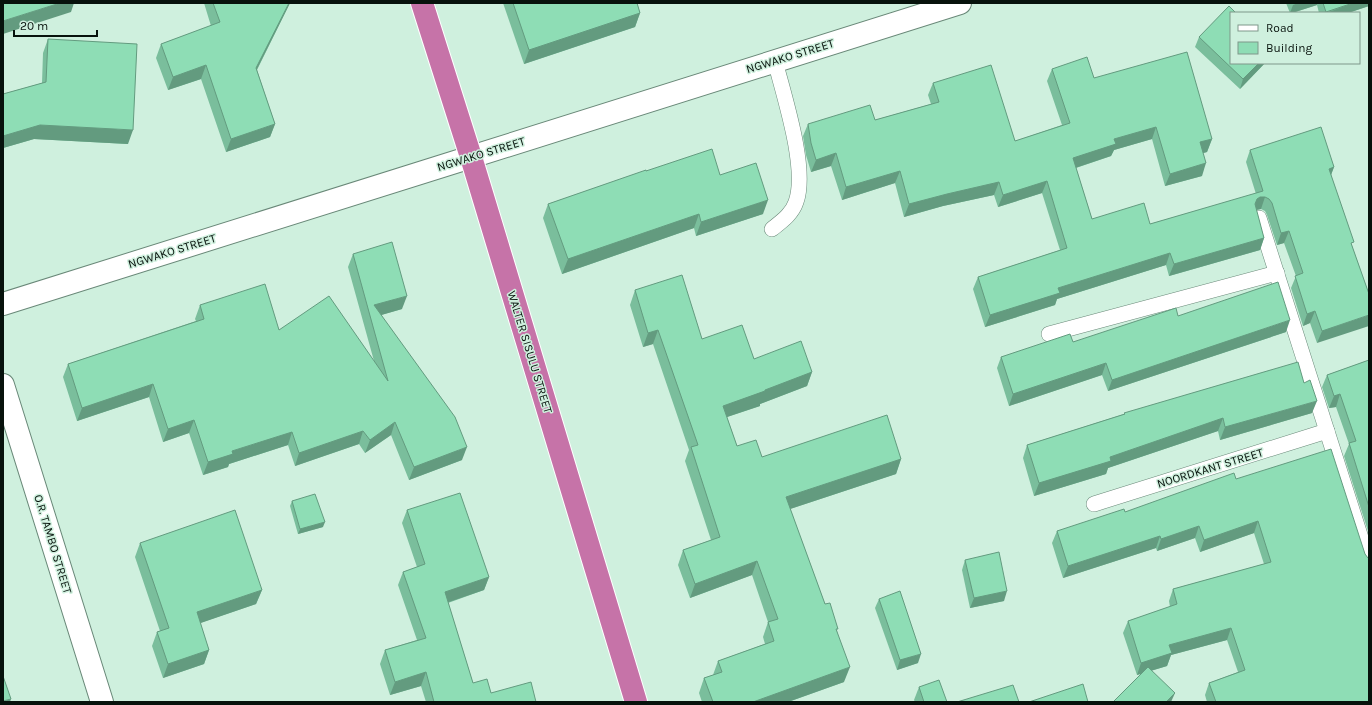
<svg xmlns="http://www.w3.org/2000/svg" width="1372" height="705" viewBox="0 0 1372 705" font-family="Karla,sans-serif">
<style>
.lines{fill:none;stroke-linecap:round;stroke-linejoin:round}
.lane-casing{stroke:#698878;stroke-width:16}
.street-casing{stroke:#698878;stroke-width:24}
.secondary-casing{stroke:#698878;stroke-width:24}
.highway-casing{stroke:#fff;stroke-width:24}
.lane{stroke:#fff;stroke-width:15}
.street{stroke:#fff;stroke-width:22}
.secondary{stroke:#fff;stroke-width:22}
.highway{stroke:#c673a8;stroke-width:22}
.wall{fill:#7abe9c}
.shaded-wall{fill:#639b7f}
.building{fill:#8eddb5;stroke:#639b7f}
.labels{text-anchor:middle;stroke-width:3;stroke-linejoin:round;paint-order:stroke}
.street-label{font-size:12px;fill:#07120c;stroke:#cff0de}
</style>
<rect width="100%" height="100%" fill="#cff0de"/>
<g class="lines">
<g class="lane-casing">
<g id="lane">
<polyline points="1259,218 1369,563"/>
<path d="M772 229C782 221 792 214 796 202 808 169 784 96 775 61"/>
<polyline points="1049,334 1277,273"/>
<polyline points="1094,504 1327,431"/>
</g>
</g>
<g class="street-casing">
<g id="street">
<polyline points="3,304 471,157"/>
<polyline points="3,385 102,702"/>
</g>
</g>
<g class="secondary-casing">
<polyline id="secondary" points="471,157 960,3"/>
</g>
<g class="highway-casing">
<polyline id="highway" points="422,3 471,157 636,702"/>
</g>
<use href="#lane" class="lane"/>
<use href="#street" class="street"/>
<use href="#secondary" class="secondary"/>
<use href="#highway" class="highway"/>
</g>
<g class="wall">
<polygon points="204,3 290,3 257,70 275,124 270,137 226,152 201,79 168,90 156,58 161,44 211,26"/>
<polygon points="503,3 637,3 640,13 635,27 524,64"/>
<polygon points="1286,3 1369,3 1369,6 1348,13 1319,13 1317,5 1292,13 1290,13"/>
<polygon points="1199,37 1231,63 1265,63 1240,89 1195,47"/>
<polygon points="48,39 128,144 34,139 3,148 3,94 42,83 43,53"/>
<polygon points="1052,69 1094,78 1212,139 1207,152 1203,153 1202,176 1165,186 1152,139 1114,150 1111,156 1076,168 1092,219 1150,224 1256,194 1246,162 1250,150 1334,167 1331,175 1352,246 1369,294 1317,343 1310,323 1303,326 1291,288 1296,276 1284,243 1277,245 1267,215 1265,211 1261,209 1256,210 1264,238 1260,250 1169,276 1166,265 1057,299 1055,305 985,327 973,289 978,277 1060,250 1042,193 998,207 994,195 943,206 904,217 895,183 842,200 831,166 811,172 806,155 803,136 808,124 875,120 931,104 928,95 933,83 1015,141 1062,125 1047,81"/>
<polygon points="646,171 720,175 763,214 696,236 694,228 562,274 543,218 548,204"/>
<polygon points="353,254 402,309 381,315 462,460 409,480 391,435 365,453 359,444 295,466 288,445 229,464 228,467 203,475 189,433 163,442 149,397 77,421 63,377 68,364 196,321 195,319 200,305 279,330 374,361 348,267"/>
<polygon points="635,290 702,339 754,359 812,372 807,386 760,404 760,406 727,417 737,446 762,457 901,459 896,474 790,509 825,604 837,631 844,682 788,702 702,702 699,693 704,678 713,675 718,661 765,644 763,637 768,622 752,575 690,598 678,565 683,550 711,540 685,461 689,450 653,344 643,347 630,305"/>
<polygon points="1178,316 1286,332 1108,391 1102,375 1009,406 997,368 1001,357 1073,342"/>
<polygon points="1369,360 1369,534 1344,456 1349,444 1336,407 1329,408 1322,387 1327,375"/>
<polygon points="1124,413 1312,413 1220,440 1218,431 1108,468 1106,474 1034,496 1023,458 1027,445 1124,414"/>
<polygon points="1236,479 1369,702 1207,702 1205,695 1209,683 1238,672 1227,640 1171,655 1167,666 1137,675 1123,633 1128,621 1170,607 1169,601 1173,589 1264,564 1254,533 1200,552 1195,538 1157,551 1156,548 1063,578 1052,543 1057,531 1125,512"/>
<polygon points="292,501 323,527 298,534 290,506"/>
<polygon points="407,510 489,577 484,590 448,603 473,683 491,693 536,702 426,702 421,686 390,695 380,664 385,650 417,640 398,585 403,572 417,567 402,523"/>
<polygon points="140,543 262,590 256,604 200,623 209,650 204,664 163,678 152,646 157,632 160,631 135,557"/>
<polygon points="965,560 1004,601 970,608 962,570"/>
<polygon points="879,599 918,663 897,670 875,608"/>
<polygon points="919,687 947,702 915,702 914,700"/>
</g>
<g class="shaded-wall">
<polygon points="60,3 74,3 71,12 3,34 3,21"/>
<polygon points="289,3 290,3 251,81 256,68"/>
<polygon points="1298,3 1317,3 1317,5 1292,13 1290,13 1293,5"/>
<polygon points="1353,3 1369,3 1369,6 1348,13 1326,13"/>
<polygon points="640,13 635,27 524,64 529,50"/>
<polygon points="1259,63 1265,63 1240,89 1243,79"/>
<polygon points="206,65 201,79 168,90 173,77"/>
<polygon points="275,124 270,137 226,152 231,139"/>
<polygon points="40,125 133,130 128,144 34,139 3,148 3,136"/>
<polygon points="1156,127 1152,139 1114,150 1111,156 1069,170 1073,158 1114,139"/>
<polygon points="1212,139 1207,152 1196,155 1200,142"/>
<polygon points="836,153 831,166 811,172 816,160"/>
<polygon points="1206,163 1202,176 1165,186 1170,174"/>
<polygon points="1334,167 1329,180 1329,169"/>
<polygon points="900,171 895,183 842,200 846,187"/>
<polygon points="1047,181 1042,193 998,207 1003,195"/>
<polygon points="999,182 994,195 943,206 904,217 909,204 947,194"/>
<polygon points="1260,197 1265,197 1261,209 1256,210 1255,204 1257,199"/>
<polygon points="768,200 763,214 696,236 701,222"/>
<polygon points="699,214 694,228 562,274 568,259"/>
<polygon points="1289,231 1284,243 1277,245 1281,233"/>
<polygon points="1264,238 1260,250 1169,276 1174,264"/>
<polygon points="1170,253 1166,265 1057,299 1055,305 985,327 990,315 1058,288"/>
<polygon points="407,296 402,309 371,318 374,305"/>
<polygon points="1315,311 1310,323 1303,326 1307,314"/>
<polygon points="1369,315 1369,326 1317,343 1322,331"/>
<polygon points="1290,320 1286,332 1108,391 1112,380"/>
<polygon points="658,330 653,344 643,347 648,333"/>
<polygon points="1106,363 1102,375 1009,406 1013,394"/>
<polygon points="812,372 807,386 760,404 760,406 718,420 723,406"/>
<polygon points="153,384 149,397 77,421 82,408"/>
<polygon points="1340,394 1336,407 1329,408 1334,396"/>
<polygon points="1317,401 1312,413 1220,440 1225,427"/>
<polygon points="1223,418 1218,431 1108,468 1106,474 1034,496 1039,483 1110,457"/>
<polygon points="194,420 189,433 163,442 168,429"/>
<polygon points="395,422 391,435 365,453 370,440"/>
<polygon points="363,431 359,444 295,466 299,453"/>
<polygon points="292,432 288,445 229,464 228,467 203,475 208,462 232,451"/>
<polygon points="467,447 462,460 409,480 414,467"/>
<polygon points="901,459 896,474 781,512 786,497"/>
<polygon points="1258,521 1254,533 1200,552 1204,540"/>
<polygon points="325,522 323,527 298,534 300,529"/>
<polygon points="1199,526 1195,538 1157,551 1161,539"/>
<polygon points="1160,536 1156,548 1063,578 1068,566"/>
<polygon points="757,561 752,575 690,598 695,584"/>
<polygon points="489,577 484,590 440,605 445,592"/>
<polygon points="262,590 256,604 192,626 197,612"/>
<polygon points="1007,591 1004,601 970,608 974,598"/>
<polygon points="1231,628 1227,640 1171,655 1167,666 1137,675 1141,663 1169,645"/>
<polygon points="209,650 204,664 163,678 168,664"/>
<polygon points="921,654 918,663 897,670 900,660"/>
<polygon points="850,667 844,682 788,702 753,702"/>
<polygon points="426,672 421,686 390,695 395,682"/>
<polygon points="1175,693 1171,702 1166,702"/>
<polygon points="11,699 10,702 3,702 3,701"/>
</g>
<g class="building">
<polygon points="3,3 60,3 3,21"/>
<polygon points="213,3 289,3 256,68 275,124 231,139 206,65 173,77 161,44 220,22"/>
<polygon points="513,3 637,3 640,13 529,50"/>
<polygon points="1323,3 1353,3 1326,12"/>
<polygon points="1229,6 1236,13 1231,13 1231,63 1259,63 1243,79 1199,37"/>
<polygon points="48,39 137,44 133,130 40,125 3,136 3,94 46,82"/>
<polygon points="1187,52 1212,139 1200,142 1206,163 1170,174 1156,127 1114,139 1116,144 1073,158 1092,219 1144,203 1150,224 1263,191 1250,150 1321,127 1334,167 1329,169 1354,242 1351,243 1369,294 1369,315 1322,331 1315,311 1307,314 1295,276 1303,273 1289,231 1281,233 1272,203 1269,199 1265,197 1260,197 1257,199 1255,204 1264,238 1174,264 1170,253 1058,288 1060,293 990,315 978,277 1067,248 1047,181 1003,195 999,182 947,194 909,204 900,171 846,187 836,153 816,160 811,143 808,124 870,105 875,120 939,102 933,83 991,65 1015,141 1070,123 1052,69 1087,57 1094,78"/>
<polygon points="712,149 720,175 756,163 768,200 701,222 699,214 568,259 548,204 646,170 646,171"/>
<polygon points="392,242 407,296 374,305 455,417 467,447 414,467 395,422 370,440 363,431 299,453 292,432 232,451 233,454 208,462 194,420 168,429 153,384 82,408 68,364 204,319 200,305 265,284 279,330 329,296 388,381 353,254"/>
<polygon points="682,275 702,339 742,325 754,359 801,341 812,372 765,390 765,391 723,406 737,446 756,440 762,457 887,415 901,459 786,497 825,604 830,603 838,629 836,629 850,667 753,702 713,702 704,678 722,672 718,661 774,641 768,622 778,619 757,561 695,584 683,550 720,537 691,447 698,445 658,330 648,333 635,290"/>
<polygon points="1278,282 1290,320 1112,380 1106,363 1013,394 1001,357 1070,334 1073,342 1176,308 1178,316"/>
<polygon points="1369,360 1369,507 1349,443 1356,441 1340,394 1334,396 1327,375"/>
<polygon points="1298,362 1304,383 1310,380 1317,401 1225,427 1223,418 1110,457 1111,461 1039,483 1027,445 1125,414 1124,413"/>
<polygon points="1331,449 1365,554 1368,558 1369,558 1369,702 1216,702 1209,683 1245,670 1231,628 1169,645 1172,653 1141,663 1128,621 1177,604 1173,589 1271,562 1258,521 1204,540 1199,526 1161,539 1160,536 1068,566 1057,531 1124,509 1125,512 1234,473 1236,479"/>
<polygon points="460,493 489,577 445,592 473,683 487,679 491,693 531,682 536,702 434,702 426,672 395,682 385,650 426,638 403,572 425,564 407,510"/>
<polygon points="315,494 325,522 300,529 292,501"/>
<polygon points="235,510 262,590 197,612 209,650 168,664 157,632 169,628 140,543"/>
<polygon points="999,552 1007,591 974,598 965,560"/>
<polygon points="900,591 921,654 900,660 879,599"/>
<polygon points="1148,667 1175,693 1166,702 1113,702"/>
<polygon points="3,676 11,699 3,701"/>
<polygon points="939,680 947,702 924,702 919,687"/>
<polygon points="1083,684 1088,702 1029,702"/>
<polygon points="1013,685 1019,702 957,702"/>
</g>
<g class="labels">
<g class="street-label">
<text transform="translate(790 56) rotate(-17)" y="4">NGWAKO STREET</text>
<text transform="translate(481 154) rotate(-17)" y="4">NGWAKO STREET</text>
<text transform="translate(172 251) rotate(-17)" y="4">NGWAKO STREET</text>
<text transform="translate(530 352) rotate(73)" y="4">WALTER SISULU STREET</text>
<text transform="translate(1210 468) rotate(-17)" y="4">NOORDKANT STREET</text>
<text transform="translate(53 544) rotate(73)" y="4">O.R. TAMBO STREET</text>
</g>
</g>
<rect width="1372" height="705" fill="none" stroke="#07120c" stroke-width="8"/>
<rect x="1230" y="12" width="130" height="52" fill="#cff0de" stroke="#7f978a"/>
<rect x="1238" y="25" width="20" height="6" fill="#ffffff" stroke="#7f978a"/>
<text x="1266" y="32" font-size="12" fill="#07120c">Road</text>
<rect x="1238" y="42" width="20" height="12" fill="#8eddb5" stroke="#7f978a"/>
<text x="1266" y="52" font-size="12" fill="#07120c">Building</text>
<path d="M14 30v6h83v-6" fill="none" stroke="#07120c" stroke-width="2"/>
<text x="20" y="30" font-size="12" fill="#07120c" stroke="#cff0de" stroke-width="3" paint-order="stroke">20 m</text>
</svg>
